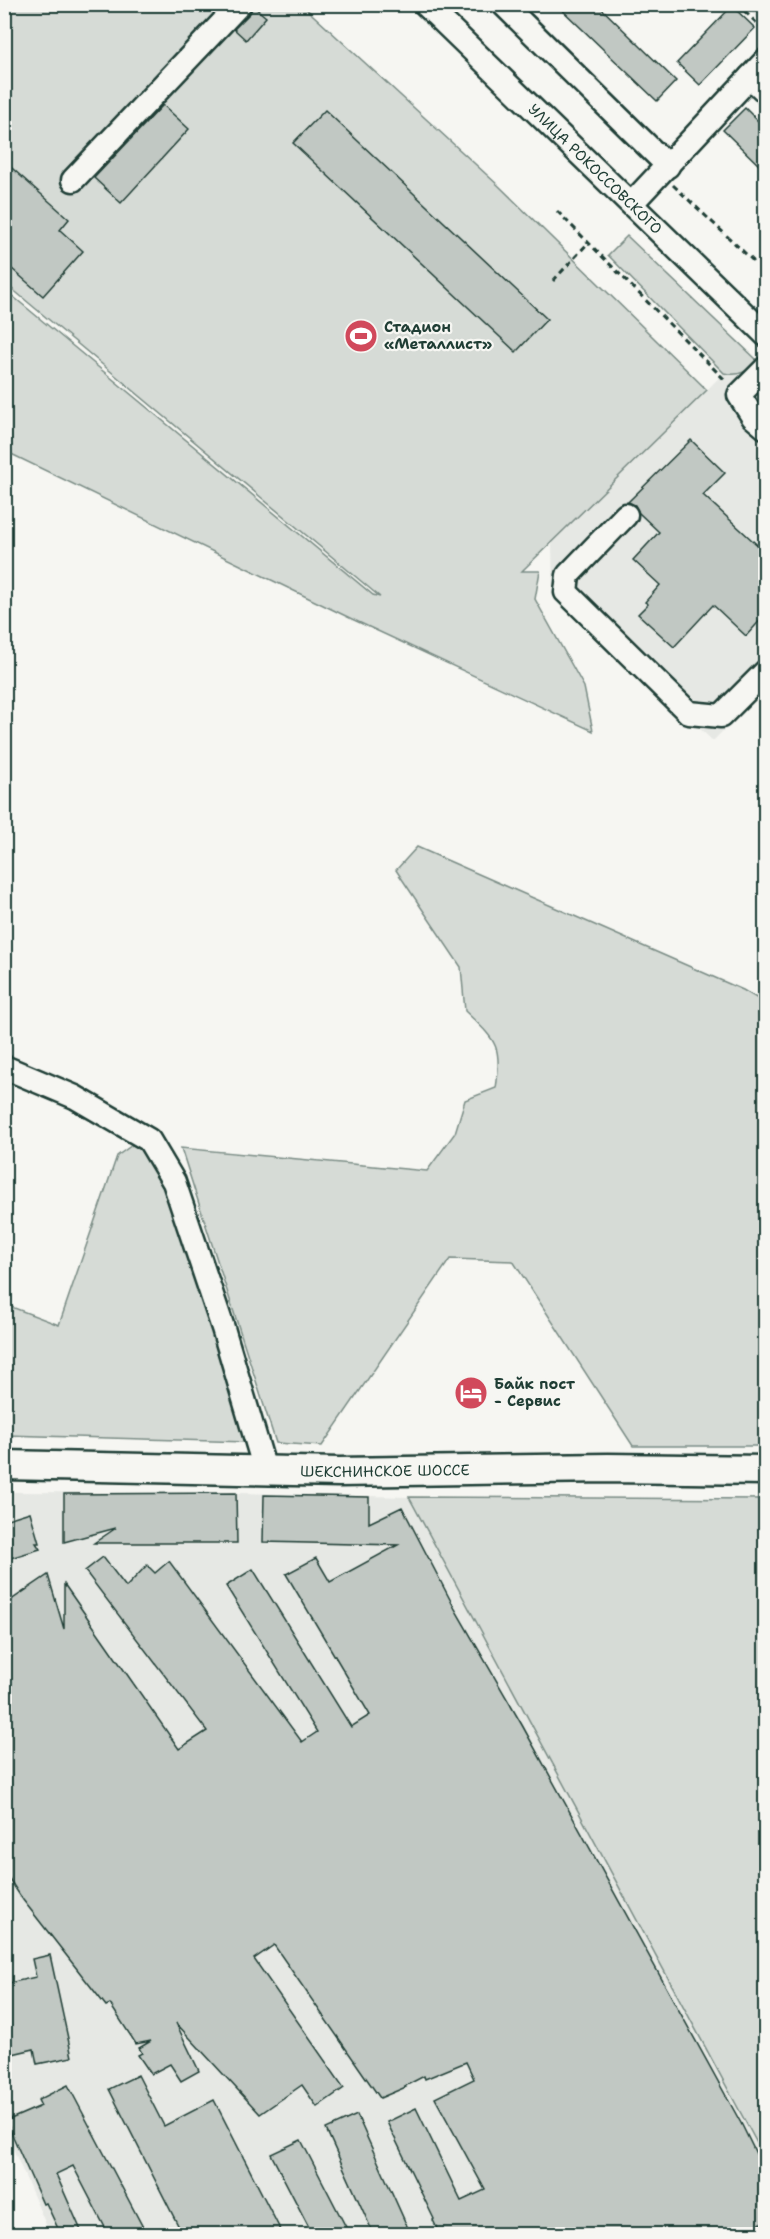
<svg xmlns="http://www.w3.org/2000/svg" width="770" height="2239" viewBox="0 0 770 2239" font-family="'Shantell Sans',sans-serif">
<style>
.built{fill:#e6e8e4}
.green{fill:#d6dbd6;stroke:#7a8c85;stroke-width:1.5}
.building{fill:#c1c8c3;stroke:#1f3d34;stroke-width:1.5}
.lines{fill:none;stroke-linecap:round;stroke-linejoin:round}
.minor-casing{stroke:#1f3d34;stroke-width:27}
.major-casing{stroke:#1f3d34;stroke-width:33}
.path{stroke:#1f3d34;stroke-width:3;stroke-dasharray:6 4.5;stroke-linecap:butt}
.minor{stroke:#f6f6f2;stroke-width:22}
.major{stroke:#f6f6f2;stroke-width:28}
.labels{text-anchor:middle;stroke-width:4.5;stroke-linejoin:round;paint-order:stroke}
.street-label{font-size:15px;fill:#1f3d34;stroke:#f6f6f2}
.poi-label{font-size:15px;font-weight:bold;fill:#1f3d34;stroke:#f6f6f2;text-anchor:start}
</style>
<rect width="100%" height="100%" fill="#f6f6f2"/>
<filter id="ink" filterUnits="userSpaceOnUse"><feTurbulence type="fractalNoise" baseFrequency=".0167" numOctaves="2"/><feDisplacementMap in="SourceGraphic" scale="12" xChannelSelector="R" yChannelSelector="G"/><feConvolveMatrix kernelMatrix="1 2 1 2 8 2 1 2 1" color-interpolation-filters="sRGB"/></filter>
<g filter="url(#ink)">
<g class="built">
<polygon points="744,5 765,5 765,26"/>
<polygon points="751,369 765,369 765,688 713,741 553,591 552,542 724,373 739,375"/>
<polygon points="4,1492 236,1493 409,1497 765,2158 765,2234 50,2234 5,2130"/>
</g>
<g class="green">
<polygon points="5,5 302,5 499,186 707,390 522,571 540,571 535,599 584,687 593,731 354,620 5,451 4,289 373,595 380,597 5,283"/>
<path d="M627 236 758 361C747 371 740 377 724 373L608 255Z"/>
<path d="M417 847 743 990 765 1003V1446H633L513 1261 450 1259 322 1446 276 1443 181 1148 427 1171 455 1133 465 1100 496 1088C503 1044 495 1040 465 1011L461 967 396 870Z"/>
<polygon points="135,1143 167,1184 247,1442 5,1435 4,1304 59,1325 117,1156"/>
<polygon points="409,1497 765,1499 765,2158"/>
</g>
<g class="building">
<polygon points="556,4 597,4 676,81 657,101"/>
<polygon points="253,6 266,17 246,40 234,29 250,13"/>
<polygon points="732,6 755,28 700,85 677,63"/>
<polygon points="163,105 189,129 121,203 94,178"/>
<polygon points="745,108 765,128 765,171 723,130"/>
<polygon points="325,110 547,319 516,352 293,143"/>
<polygon points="4,161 69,219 60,230 83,251 43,296 4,262"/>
<polygon points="691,440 725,473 703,495 765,552 765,615 746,636 713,605 674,647 638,614 648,604 645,602 660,585 633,560 659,532 639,513 635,505 628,502"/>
<polygon points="236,1493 237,1543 94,1543 116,1528 64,1542 64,1494"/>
<polygon points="264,1495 369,1497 369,1523 402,1507 455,1609 522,1725 742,2125 765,2172 765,2221 740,2235 440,2235 433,2220 434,2219 387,2122 416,2108 461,2201 485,2190 435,2098 474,2079 466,2062 425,2079 424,2076 405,2086 406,2087 380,2098 274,1945 254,1959 344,2088 317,2107 302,2085 260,2114 176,2023 199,2071 181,2081 170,2064 151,2074 138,2055 142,2053 139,2048 151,2041 136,2044 110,2004 106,2006 23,1900 4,1871 4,1605 48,1575 64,1629 64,1584 179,1749 207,1731 85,1571 103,1557 126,1587 147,1565 155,1573 169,1561 302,1742 317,1732 226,1586 253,1569 351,1727 370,1715 286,1574 316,1558 330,1582 398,1545 263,1542"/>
<polygon points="30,1512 39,1543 36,1543 40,1549 4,1560 4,1520"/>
<polygon points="50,1955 72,2057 37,2064 34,2049 4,2056 4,1984 36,1977 32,1959"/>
<polygon points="138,2075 164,2126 214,2100 283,2235 183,2235 109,2089"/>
<polygon points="68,2085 147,2235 109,2235 73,2166 56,2174 83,2235 61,2235 46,2203 43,2204 6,2121 41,2106 38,2100"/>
<polygon points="357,2115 411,2235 374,2235 326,2129"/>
<polygon points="301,2140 350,2235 313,2235 271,2154"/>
</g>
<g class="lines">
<g class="minor-casing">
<g id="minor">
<path id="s1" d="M425 4 766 335"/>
<polyline points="503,4 668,166"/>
<polyline points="750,77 766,60"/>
<polyline points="73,180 240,4"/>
<polyline points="632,203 750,77 766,92"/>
<polyline points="766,368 739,395 753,417 766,428"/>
<polyline points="626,515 568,575 566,592 689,713 721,716 766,671"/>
<polyline points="4,1067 75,1097 149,1140 174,1182 223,1328 265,1470"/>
</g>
</g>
<g class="major-casing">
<g id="major">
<path id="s2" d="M4 1465 339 1472 608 1468 766 1470"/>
</g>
</g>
<g class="path">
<polyline points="737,4 766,32"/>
<polyline points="673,185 766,273"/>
<polyline points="557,211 727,382"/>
<polyline points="553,281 589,242"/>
</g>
<use href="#minor" class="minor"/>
<use href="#major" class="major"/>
</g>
</g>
<defs>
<g id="stadium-disc" transform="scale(1.725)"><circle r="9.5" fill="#d1495b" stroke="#f6f6f2"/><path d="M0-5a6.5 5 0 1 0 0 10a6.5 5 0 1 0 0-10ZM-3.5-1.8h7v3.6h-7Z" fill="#fff"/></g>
<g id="hotel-disc" transform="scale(1.725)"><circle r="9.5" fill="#d1495b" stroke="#f6f6f2"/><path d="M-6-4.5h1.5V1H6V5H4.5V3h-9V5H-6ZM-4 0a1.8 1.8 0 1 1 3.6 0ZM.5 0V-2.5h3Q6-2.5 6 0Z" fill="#fff"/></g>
</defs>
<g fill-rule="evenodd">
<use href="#stadium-disc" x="361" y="336"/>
<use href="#hotel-disc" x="471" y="1393"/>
</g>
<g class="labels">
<g class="street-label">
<text dy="5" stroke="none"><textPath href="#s1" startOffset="237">УЛИЦА РОКОССОВСКОГО</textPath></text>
<text dy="5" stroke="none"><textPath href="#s2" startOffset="381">ШЕКСНИНСКОЕ ШОССЕ</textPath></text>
</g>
<g class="poi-label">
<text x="384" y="332">Стадион<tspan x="384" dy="17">«Металлист»</tspan></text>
<text x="494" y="1389">Байк пост<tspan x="494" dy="17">- Сервис</tspan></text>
</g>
</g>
<rect width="770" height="2239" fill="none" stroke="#f6f6f2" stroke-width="24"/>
<rect x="12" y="12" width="746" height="2215" fill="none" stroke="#1f3d34" stroke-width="2" filter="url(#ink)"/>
</svg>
